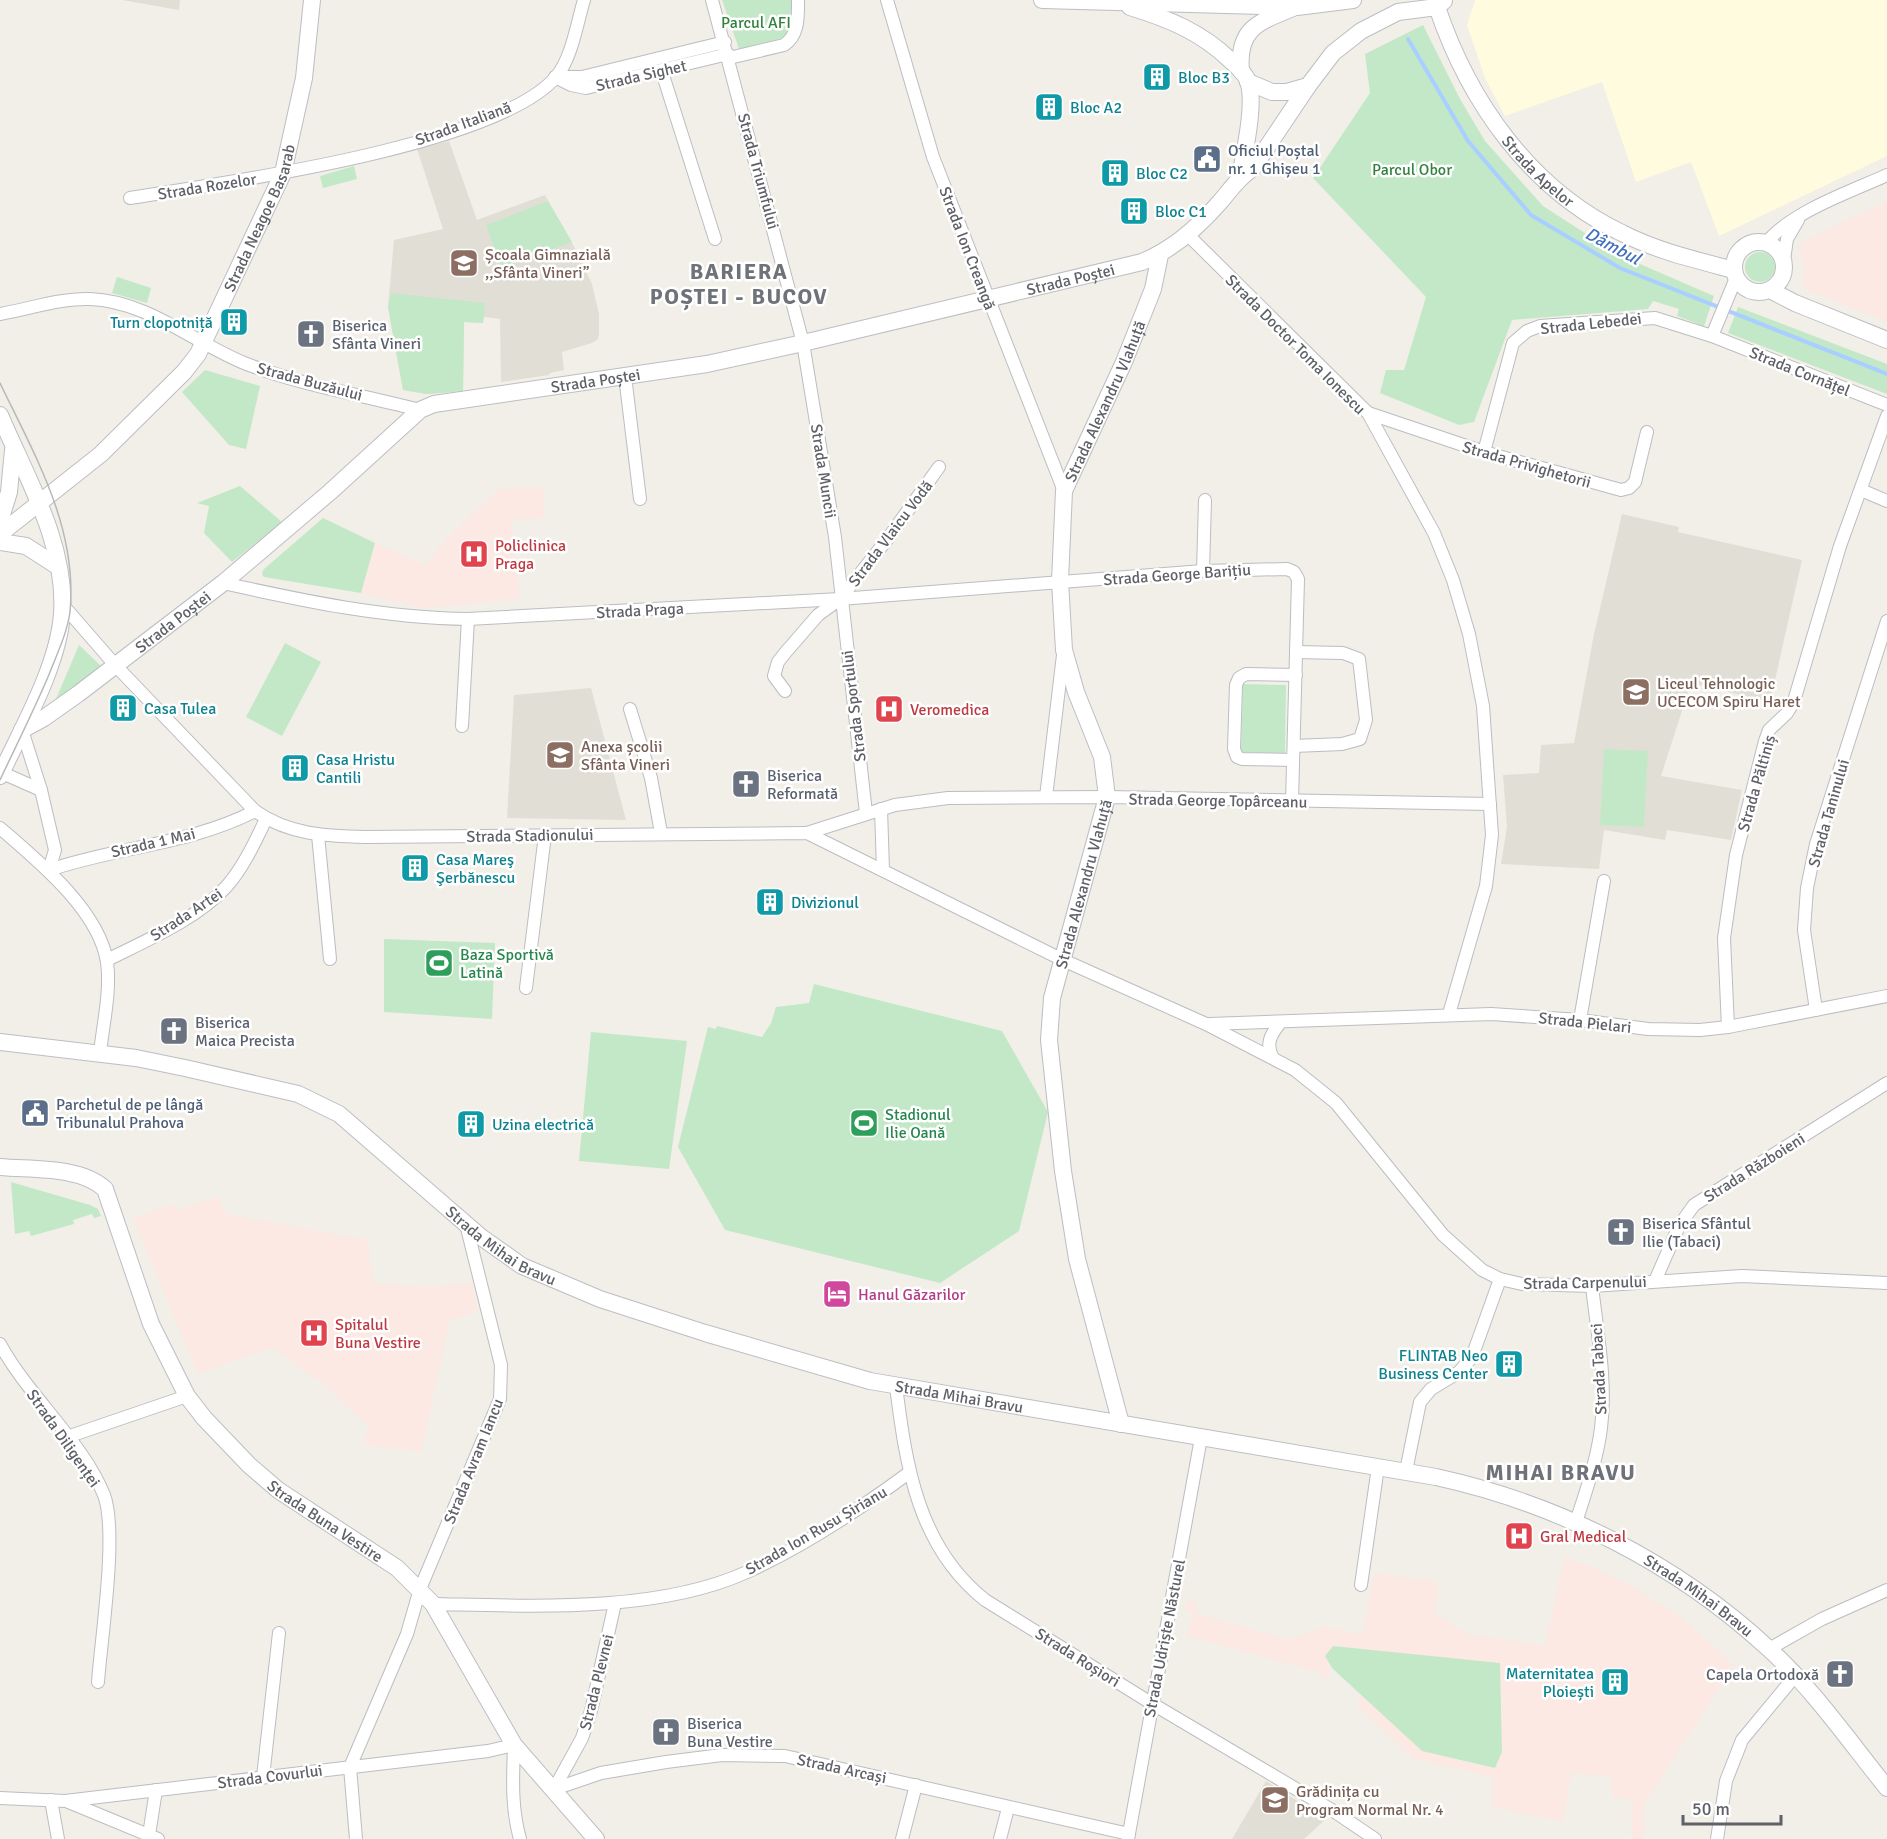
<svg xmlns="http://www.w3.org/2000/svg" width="1887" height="1839" viewBox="0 0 1887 1839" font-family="Signika,sans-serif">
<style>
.commercial{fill:#fffbde}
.education{fill:#e1dfd5}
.medical{fill:#fce9e4}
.green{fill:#c3e8c7}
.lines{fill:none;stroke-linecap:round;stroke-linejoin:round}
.stream{stroke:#a8cfff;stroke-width:4}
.street-casing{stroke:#bbbdc2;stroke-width:14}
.secondary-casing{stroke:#bcbec4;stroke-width:18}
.street{stroke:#fff;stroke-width:12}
.secondary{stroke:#fff;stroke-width:16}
.tram{stroke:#b7b8b8;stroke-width:1.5}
.labels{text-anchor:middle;stroke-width:5;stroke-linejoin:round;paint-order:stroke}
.park-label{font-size:16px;fill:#32823f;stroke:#fff}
.street-label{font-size:16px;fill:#5e6167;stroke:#fff}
.culture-label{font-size:16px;fill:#0d838f;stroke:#fff;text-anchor:start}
.service-label{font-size:16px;fill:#4e5e75;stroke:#fff;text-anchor:start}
.education-label{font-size:16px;fill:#785e54;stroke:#fff;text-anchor:start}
.worship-label{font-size:16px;fill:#5b616d;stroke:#fff;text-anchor:start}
.health-label{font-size:16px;fill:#be3a42;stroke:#fff;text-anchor:start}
.leisure-label{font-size:16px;fill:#27864d;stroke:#fff;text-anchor:start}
.hotel-label{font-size:16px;fill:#b23c85;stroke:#fff;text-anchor:start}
.water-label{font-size:18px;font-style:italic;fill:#4371be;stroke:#fff}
.district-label{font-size:22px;font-weight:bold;letter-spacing:1.5px;fill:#6f7379;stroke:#fff}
</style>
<rect width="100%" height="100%" fill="#f1efe7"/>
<polygon class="commercial" points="1475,0 1887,0 1887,156 1719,236 1691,162 1636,182 1602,82 1505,116 1485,78 1467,25"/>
<g class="education">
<polygon points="122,0 180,0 179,10"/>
<polygon points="449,141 477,220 545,195 576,250 592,284 599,314 599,333 598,339 592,343 562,352 564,370 550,373 549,375 501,382 500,319 484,317 483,323 464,322 463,391 427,394 403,390 388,307 394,240 443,229 417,149"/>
<polygon points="1622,514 1679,527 1678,532 1802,560 1770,702 1691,683 1661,776 1742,790 1731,840 1667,830 1665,840 1604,830 1599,869 1501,864 1507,827 1503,775 1539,773 1541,745 1574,743 1594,634"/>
<polygon points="591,688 626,820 507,818 514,695"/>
<polygon points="1266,1781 1326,1819 1304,1839 1232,1839"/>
</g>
<g class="medical">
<polygon points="1887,201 1887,322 1802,288 1805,270 1799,247 1802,242"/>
<polygon points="543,488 544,517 511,520 520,599 422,608 361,593 375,543 425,565 444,541 499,489"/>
<polygon points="218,1196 226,1214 368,1240 373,1283 434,1287 471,1282 478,1311 470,1311 470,1316 450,1319 421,1452 363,1444 369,1427 327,1387 272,1347 198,1374 133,1218 174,1204 178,1210"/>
<polygon points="1564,1558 1592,1567 1632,1586 1680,1617 1734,1665 1643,1806 1644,1839 1632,1839 1631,1799 1613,1798 1611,1776 1572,1773 1563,1822 1491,1807 1493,1777 1415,1759 1357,1707 1374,1655 1334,1656 1327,1681 1319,1672 1187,1636 1194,1613 1185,1610 1187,1600 1197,1603 1195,1613 1288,1640 1322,1627 1363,1634 1374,1573 1438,1582 1435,1613 1468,1634 1545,1646"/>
</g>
<g class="green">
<polygon points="722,0 794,0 793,21 786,37 739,49"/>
<polygon points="1423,25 1460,99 1485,141 1543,206 1619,255 1714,296 1704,326 1677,316 1679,309 1653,301 1648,309 1512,320 1474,422 1459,425 1380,393 1386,370 1404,370 1426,297 1313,178 1370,93 1365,54"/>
<polygon points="354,166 357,179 323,188 320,176"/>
<polygon points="548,201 572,242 501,268 486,225"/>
<circle cx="1760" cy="267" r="15"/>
<polygon points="117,277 151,288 147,303 112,293"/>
<polygon points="391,293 485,303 483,323 464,322 463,391 427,394 403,390 388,307"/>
<polygon points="1738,307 1887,364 1887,394 1728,333"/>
<polygon points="205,370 260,386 246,449 229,445 182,392"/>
<polygon points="240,486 282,522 232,562 204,533 209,506 197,503"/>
<polygon points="323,518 375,543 361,593 264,577 262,574 263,570"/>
<polygon points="285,643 321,662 282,736 246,717"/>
<polygon points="79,645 102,667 60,700 56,699"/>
<polygon points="1243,684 1286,685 1285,753 1241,752"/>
<polygon points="1604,749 1648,751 1644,827 1600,825"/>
<polygon points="384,939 495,943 492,1019 384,1012"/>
<polygon points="814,984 1002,1031 1048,1112 1019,1231 940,1283 725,1230 678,1147 708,1027 716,1029 717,1026 762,1037 771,1023 776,1007 809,1003"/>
<polygon points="591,1032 687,1041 669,1169 579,1161"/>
<polygon points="11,1182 90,1205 98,1209 101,1216 94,1218 92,1214 73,1220 74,1224 31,1236 29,1231 15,1234"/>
<polygon points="1333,1646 1500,1663 1502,1752 1495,1768 1422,1751 1332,1668 1325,1656"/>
</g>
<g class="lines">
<polyline class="stream" points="1408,39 1468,141 1531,215 1620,268 1887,374"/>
<g class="street-casing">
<g id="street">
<polyline points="712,0 803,343 835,537 866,813"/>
<polyline points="887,0 933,157 1064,491"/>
<path d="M729 58 784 45C799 35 798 17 798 0"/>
<polyline points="662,72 715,239"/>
<polyline points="555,77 571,85 586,88 728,54"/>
<polyline points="557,77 582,77 725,42"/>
<path d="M130 198C224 183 496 146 556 77 572 58 577 23 584 0"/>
<polyline points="1187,234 1368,413 1434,533 1453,580 1469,634 1483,706 1492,835 1486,886 1449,1014"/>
<path d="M1767 242C1793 211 1850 192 1887 175"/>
<polyline points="1784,260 1787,239 1798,220"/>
<path d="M0 314C29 309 61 298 90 299 147 301 193 342 244 363 300 385 362 395 420 410"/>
<polyline points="1712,336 1736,278"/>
<polyline points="625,376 640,499"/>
<polyline points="1368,413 1484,452 1621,490 1629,488 1635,482 1647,432"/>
<polyline points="1484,452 1513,343 1527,331 1540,326 1655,318 1712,336 1887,405"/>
<polyline points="1861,490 1887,501"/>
<polyline points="1203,571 1205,500"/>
<path d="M223 583C304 601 384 618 468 619L840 599 1203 571 1287 569 1294 572 1298 579 1292 802"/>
<path d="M62 604 116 666 255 811C289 835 326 836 366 837L807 833 1063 960 1206 1024 1295 1070 1336 1103 1443 1235 1482 1270 1500 1279 1522 1284 1592 1286 1742 1276 1887 1283"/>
<polyline points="785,691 774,676 778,662 785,653 818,615 840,599 889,537 939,467"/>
<polyline points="630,709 651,778 661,833"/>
<polyline points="462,726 468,619"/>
<polyline points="22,730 41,790 55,850 49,870"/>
<polyline points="1294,746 1342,744 1360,739 1366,720 1359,659 1343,653 1296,652"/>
<polyline points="1293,760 1242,759 1237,757 1234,749 1236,685 1239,678 1246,674 1296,675"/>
<polyline points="0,772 41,790"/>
<polyline points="1046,797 1063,655"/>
<polyline points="881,809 883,870"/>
<path d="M0 828C37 860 99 910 107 962 111 991 103 1024 100 1053"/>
<polyline points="807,833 895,805 948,798 1107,797 1490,804"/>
<polyline points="318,835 330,959"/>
<path d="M49 870C116 847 192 844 255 811"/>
<path d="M107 960C145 941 197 919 226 887 243 868 255 842 266 819"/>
<polyline points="526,988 545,835"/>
<polyline points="1816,1010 1804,930 1807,888 1816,844 1887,621"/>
<polyline points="1580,1020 1604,881"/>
<polyline points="1210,1024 1491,1014 1580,1020 1648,1029 1700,1030 1728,1027 1887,996"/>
<polyline points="1728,1027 1724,938 1736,855 1765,741 1769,730 1787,713 1794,701 1840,546 1887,416"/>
<path d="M1273 1058C1265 1044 1271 1034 1280 1023"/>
<polyline points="1655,1281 1679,1226 1694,1205 1887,1083"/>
<path d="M0 1344C28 1396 83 1442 104 1495 118 1532 101 1639 98 1682"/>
<path d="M896 1386C906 1466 918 1547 985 1600L1151 1703 1335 1812 1375 1839"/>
<polyline points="67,1437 187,1396"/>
<polyline points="1406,1471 1420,1402 1431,1389 1459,1372 1472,1357 1500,1279"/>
<path d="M1576 1522C1586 1491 1597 1460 1601 1428 1607 1381 1597 1332 1592 1286"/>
<polyline points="1361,1585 1378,1467"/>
<path d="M433 1604C531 1606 657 1613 747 1572 804 1546 860 1509 910 1472"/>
<polyline points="1769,1649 1822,1619 1887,1590"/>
<polyline points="350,1767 407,1634 420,1589 500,1399 501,1365 466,1224"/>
<polyline points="350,1767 356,1839"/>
<polyline points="263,1777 279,1633"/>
<polyline points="554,1789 601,1773 666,1762 722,1755 785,1756 1129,1834"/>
<polyline points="554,1789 582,1738 591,1711 615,1603"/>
<path d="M0 1798 65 1801 488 1751 514 1745C513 1777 511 1807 520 1839"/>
<polyline points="51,1800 58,1839"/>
<polyline points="66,1801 158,1839"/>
<polyline points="149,1835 156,1790"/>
<polyline points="902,1839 916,1785"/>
<polyline points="1000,1839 1008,1808"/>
<polyline points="1128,1839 1201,1438"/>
<polyline points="1717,1839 1726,1781 1742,1740 1795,1676"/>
</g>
</g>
<g class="secondary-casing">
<g id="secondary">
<polyline points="1042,0 1297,7 1353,0"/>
<path d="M1130 7C1169 19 1201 32 1230 60 1237 66 1245 73 1248 81 1256 103 1244 154 1240 177"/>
<path id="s1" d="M1437 7C1469 102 1530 189 1622 233 1657 251 1696 260 1734 270"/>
<path d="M1241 71C1237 28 1259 22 1293 8"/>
<polyline points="1248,82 1272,92 1287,92 1308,86 1333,53 1361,31 1398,12 1437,7 1444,1"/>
<circle cx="1759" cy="267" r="25"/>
<polyline points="1770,290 1795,303 1887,340"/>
<path d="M0 415C26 477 67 544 62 614 58 667 22 728 0 776"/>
<polyline points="0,521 9,492 13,450"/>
<path id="s2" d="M0 534 101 454 184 372 198 354 283 173 304 78 312 0"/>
<polyline points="0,542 26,546 57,566"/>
<path id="s3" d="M22 730 44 718 78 694 223 583 330 492 420 410 434 404 707 364 803 343 1142 262C1172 250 1199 226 1220 202 1231 189 1239 177 1253 168L1308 86"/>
<path id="s4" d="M0 1042 136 1058 185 1068 298 1094 339 1114 481 1237 522 1266 600 1299 705 1333 870 1381 1436 1477C1559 1504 1676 1563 1769 1649 1813 1689 1849 1741 1887 1788"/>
<path id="s5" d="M0 1167C33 1170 80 1166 105 1189L151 1324 187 1396 204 1418 249 1465 278 1490 397 1568 433 1604 514 1745 596 1839"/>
<path id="s6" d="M1121 1424 1077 1259 1063 1171 1049 1040 1052 998 1107 797 1102 757 1076 692 1064 650 1060 581 1064 491 1124 362 1153 289 1160 255"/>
</g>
</g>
<use href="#street" class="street"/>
<use href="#secondary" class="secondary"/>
<path class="tram" d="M0 383C35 456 78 528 70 612 67 634 56 656 48 677 33 712 16 746 0 780"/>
</g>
<defs>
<g id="building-square" transform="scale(1.5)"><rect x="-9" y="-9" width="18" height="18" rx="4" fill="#0f9aa8" stroke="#fff"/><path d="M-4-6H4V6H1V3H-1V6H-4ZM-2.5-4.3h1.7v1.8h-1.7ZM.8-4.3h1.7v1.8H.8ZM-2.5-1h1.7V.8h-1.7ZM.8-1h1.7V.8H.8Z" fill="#fff"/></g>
<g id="civic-square" transform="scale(1.5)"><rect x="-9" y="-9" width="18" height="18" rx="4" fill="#5c6f8a" stroke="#fff"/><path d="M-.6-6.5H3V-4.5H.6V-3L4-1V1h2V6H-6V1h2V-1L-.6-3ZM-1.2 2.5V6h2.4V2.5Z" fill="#fff"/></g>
<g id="school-square" transform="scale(1.5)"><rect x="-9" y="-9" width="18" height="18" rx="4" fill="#8d6e63" stroke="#fff"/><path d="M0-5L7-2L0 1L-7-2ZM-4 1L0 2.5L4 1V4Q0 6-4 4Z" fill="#fff"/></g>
<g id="church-square" transform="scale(1.5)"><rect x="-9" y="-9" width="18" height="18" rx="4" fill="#6b7280" stroke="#fff"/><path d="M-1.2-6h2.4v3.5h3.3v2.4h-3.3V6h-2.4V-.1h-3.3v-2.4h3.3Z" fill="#fff"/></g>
<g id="hospital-square" transform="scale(1.5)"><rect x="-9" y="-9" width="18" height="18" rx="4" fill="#e0444e" stroke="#fff"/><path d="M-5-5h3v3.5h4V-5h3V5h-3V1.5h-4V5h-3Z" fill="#fff"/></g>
<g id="stadium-square" transform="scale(1.5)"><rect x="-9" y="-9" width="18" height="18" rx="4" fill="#2e9e5b" stroke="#fff"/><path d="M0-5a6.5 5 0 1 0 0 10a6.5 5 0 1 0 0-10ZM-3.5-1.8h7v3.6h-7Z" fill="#fff"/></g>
<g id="hotel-square" transform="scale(1.5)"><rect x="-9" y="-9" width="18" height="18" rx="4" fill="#d1479c" stroke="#fff"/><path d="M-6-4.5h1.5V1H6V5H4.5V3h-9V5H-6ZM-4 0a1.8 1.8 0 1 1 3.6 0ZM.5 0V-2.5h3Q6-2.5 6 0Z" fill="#fff"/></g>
</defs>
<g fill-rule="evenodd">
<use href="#building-square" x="1157" y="77"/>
<use href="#building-square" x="1049" y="107"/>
<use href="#civic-square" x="1207" y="159"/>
<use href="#building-square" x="1115" y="173"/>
<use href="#building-square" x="1134" y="211"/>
<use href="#school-square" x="464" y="263"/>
<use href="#building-square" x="234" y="322"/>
<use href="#church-square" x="311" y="334"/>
<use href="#hospital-square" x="474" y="554"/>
<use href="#school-square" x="1636" y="692"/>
<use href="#building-square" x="123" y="708"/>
<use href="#hospital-square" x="889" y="709"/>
<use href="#school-square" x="560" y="755"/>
<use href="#building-square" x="295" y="768"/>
<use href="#church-square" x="746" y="784"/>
<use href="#building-square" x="415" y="868"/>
<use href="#building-square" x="770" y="902"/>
<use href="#stadium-square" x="439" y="963"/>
<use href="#church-square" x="174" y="1031"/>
<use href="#civic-square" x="35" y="1113"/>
<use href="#stadium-square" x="864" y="1123"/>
<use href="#building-square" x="471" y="1124"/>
<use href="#church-square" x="1621" y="1232"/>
<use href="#hotel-square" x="837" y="1294"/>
<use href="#hospital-square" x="314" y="1333"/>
<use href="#building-square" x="1509" y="1364"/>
<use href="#hospital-square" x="1519" y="1536"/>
<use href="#church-square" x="1840" y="1674"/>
<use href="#building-square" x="1615" y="1682"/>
<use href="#church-square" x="666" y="1732"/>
<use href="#school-square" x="1275" y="1800"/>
</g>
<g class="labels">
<g class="park-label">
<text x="756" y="28">Parcul AFI</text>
<text x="1412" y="175">Parcul Obor</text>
</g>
<g class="street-label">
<text transform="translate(641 75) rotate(-13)" y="6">Strada Sighet</text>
<text transform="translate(463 123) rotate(-20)" y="6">Strada Italiană</text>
<text dy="6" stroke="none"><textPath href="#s1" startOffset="195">Strada Apelor</textPath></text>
<text transform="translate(759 171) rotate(75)" y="6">Strada Triumfului</text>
<text transform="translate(207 186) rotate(-9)" y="6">Strada Rozelor</text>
<text dy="6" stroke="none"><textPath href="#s2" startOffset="418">Strada Neagoe Basarab</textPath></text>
<text transform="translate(968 248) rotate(69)" y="6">Strada Ion Creangă</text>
<text dy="6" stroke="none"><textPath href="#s3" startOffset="1176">Strada Poștei</textPath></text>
<text transform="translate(1591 323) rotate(-6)" y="6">Strada Lebedei</text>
<text transform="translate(1296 344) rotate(45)" y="6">Strada Doctor Toma Ionescu</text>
<text transform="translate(1800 371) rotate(22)" y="6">Strada Cornățel</text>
<text dy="6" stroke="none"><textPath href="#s3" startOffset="690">Strada Poștei</textPath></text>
<text transform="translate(310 381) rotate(15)" y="6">Strada Buzăului</text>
<text dy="6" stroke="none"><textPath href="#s6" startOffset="1054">Strada Alexandru Vlahuță</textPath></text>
<text transform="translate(1527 464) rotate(16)" y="6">Strada Privighetorii</text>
<text transform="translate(824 471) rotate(81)" y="6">Strada Muncii</text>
<text transform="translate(890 533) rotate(-53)" y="6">Strada Vlaicu Vodă</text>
<text transform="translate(1177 574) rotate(-4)" y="6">Strada George Barițiu</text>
<text transform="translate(640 610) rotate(-3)" y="6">Strada Praga</text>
<text dy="6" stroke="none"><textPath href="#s3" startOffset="186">Strada Poștei</textPath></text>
<text transform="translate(853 706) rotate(-97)" y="6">Strada Sportului</text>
<text transform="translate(1756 783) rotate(-74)" y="6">Strada Păltiniș</text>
<text transform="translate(1218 800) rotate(1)" y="6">Strada George Topârceanu</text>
<text transform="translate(1828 813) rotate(-74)" y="6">Strada Taninului</text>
<text transform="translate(530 835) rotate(-1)" y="6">Strada Stadionului</text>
<text transform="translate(153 842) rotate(-13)" y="6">Strada 1 Mai</text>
<text dy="6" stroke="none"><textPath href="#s6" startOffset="552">Strada Alexandru Vlahuță</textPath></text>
<text transform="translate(186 914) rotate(-33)" y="6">Strada Artei</text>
<text transform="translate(1585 1022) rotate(6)" y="6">Strada Pielari</text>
<text transform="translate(1754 1167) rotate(-32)" y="6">Strada Războieni</text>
<text dy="6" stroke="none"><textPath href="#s4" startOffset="558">Strada Mihai Bravu</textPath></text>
<text transform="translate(1585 1282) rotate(-1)" y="6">Strada Carpenului</text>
<text transform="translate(1598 1369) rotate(-93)" y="6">Strada Tabaci</text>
<text dy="6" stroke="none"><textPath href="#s4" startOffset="1044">Strada Mihai Bravu</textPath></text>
<text transform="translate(64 1438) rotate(55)" y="6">Strada Diligenței</text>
<text transform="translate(473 1461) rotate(-68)" y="6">Strada Avram Iancu</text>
<text dy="6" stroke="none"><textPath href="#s5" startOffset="520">Strada Buna Vestire</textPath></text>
<text transform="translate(816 1530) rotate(-30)" y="6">Strada Ion Rusu Șirianu</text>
<text dy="6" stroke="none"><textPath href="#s4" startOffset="1818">Strada Mihai Bravu</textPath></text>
<text transform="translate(1164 1638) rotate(-79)" y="6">Strada Udriște Năsturel</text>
<text transform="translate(1078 1657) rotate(32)" y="6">Strada Roșiori</text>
<text transform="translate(596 1682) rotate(-76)" y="6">Strada Plevnei</text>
<text transform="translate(842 1768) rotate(12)" y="6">Strada Arcași</text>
<text transform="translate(270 1776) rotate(-7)" y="6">Strada Covurlui</text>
</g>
<g class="culture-label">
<text x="1178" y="83">Bloc B3</text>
<text x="1070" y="113">Bloc A2</text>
<text x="1136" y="179">Bloc C2</text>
<text x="1155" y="217">Bloc C1</text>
<text x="213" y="328" text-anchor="end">Turn clopotniță</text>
<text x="144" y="714">Casa Tulea</text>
<text x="316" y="765">Casa Hristu<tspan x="316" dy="18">Cantili</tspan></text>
<text x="436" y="865">Casa Mareş<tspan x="436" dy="18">Şerbănescu</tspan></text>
<text x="791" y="908">Divizionul</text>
<text x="492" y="1130">Uzina electrică</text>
<text x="1488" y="1361" text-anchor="end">FLINTAB Neo<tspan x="1488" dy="18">Business Center</tspan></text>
<text x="1594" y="1679" text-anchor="end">Maternitatea<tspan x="1594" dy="18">Ploiești</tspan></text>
</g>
<g class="service-label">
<text x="1228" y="156">Oficiul Poștal<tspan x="1228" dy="18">nr. 1 Ghișeu 1</tspan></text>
<text x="56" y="1110">Parchetul de pe lângă<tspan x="56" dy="18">Tribunalul Prahova</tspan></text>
</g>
<g class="education-label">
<text x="485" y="260">Școala Gimnazială<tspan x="485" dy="18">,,Sfânta Vineri”</tspan></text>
<text x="1657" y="689">Liceul Tehnologic<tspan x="1657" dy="18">UCECOM Spiru Haret</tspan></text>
<text x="581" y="752">Anexa școlii<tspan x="581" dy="18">Sfânta Vineri</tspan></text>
<text x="1296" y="1797">Grădinița cu<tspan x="1296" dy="18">Program Normal Nr. 4</tspan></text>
</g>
<g class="worship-label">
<text x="332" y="331">Biserica<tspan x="332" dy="18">Sfânta Vineri</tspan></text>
<text x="767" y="781">Biserica<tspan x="767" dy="18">Reformată</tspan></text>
<text x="195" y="1028">Biserica<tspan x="195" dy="18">Maica Precista</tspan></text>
<text x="1642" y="1229">Biserica Sfântul<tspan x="1642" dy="18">Ilie (Tabaci)</tspan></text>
<text x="1819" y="1680" text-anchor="end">Capela Ortodoxă</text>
<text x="687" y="1729">Biserica<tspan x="687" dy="18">Buna Vestire</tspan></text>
</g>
<g class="health-label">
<text x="495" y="551">Policlinica<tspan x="495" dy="18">Praga</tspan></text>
<text x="910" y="715">Veromedica</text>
<text x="335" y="1330">Spitalul<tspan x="335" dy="18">Buna Vestire</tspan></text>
<text x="1540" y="1542">Gral Medical</text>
</g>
<g class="leisure-label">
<text x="460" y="960">Baza Sportivă<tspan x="460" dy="18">Latină</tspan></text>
<text x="885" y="1120">Stadionul<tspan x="885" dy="18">Ilie Oană</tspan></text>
</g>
<g class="hotel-label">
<text x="858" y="1300">Hanul Găzarilor</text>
</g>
<g class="water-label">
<text transform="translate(1613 246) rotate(28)" y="6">Dâmbul</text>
</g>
<g class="district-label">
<text x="739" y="279">BARIERA<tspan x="739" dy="25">POȘTEI - BUCOV</tspan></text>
<text x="1561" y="1480">MIHAI BRAVU</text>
</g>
</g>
<path d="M1683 1815v9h98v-9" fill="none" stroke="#5e6167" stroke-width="3"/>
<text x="1692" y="1815" font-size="18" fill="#5e6167" stroke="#ffffff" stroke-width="4.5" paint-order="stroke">50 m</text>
</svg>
